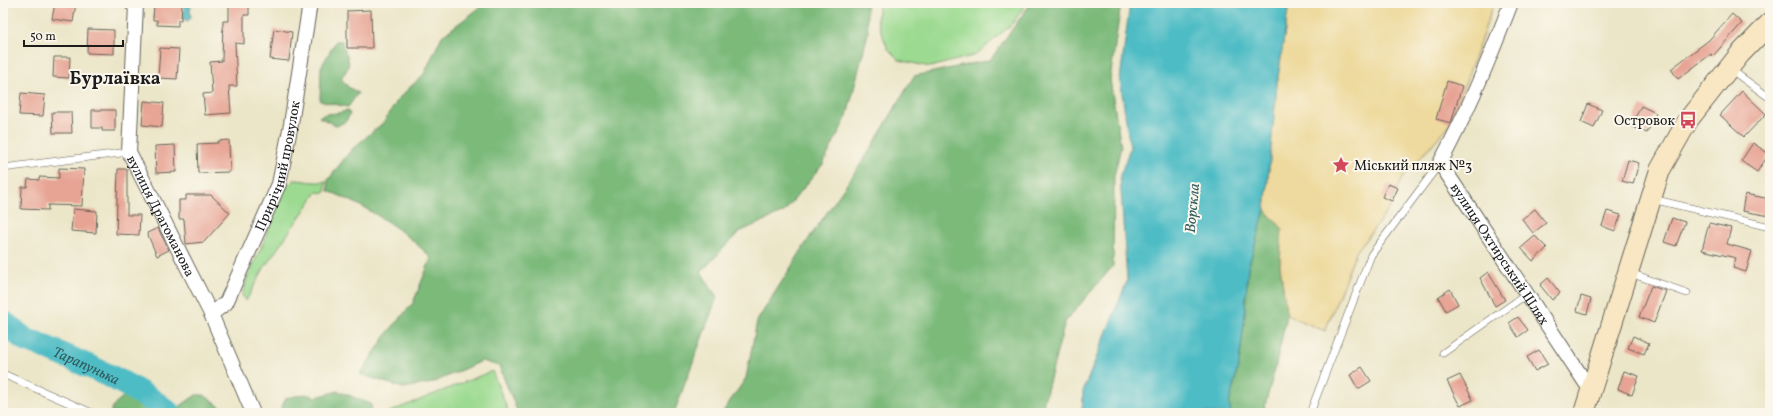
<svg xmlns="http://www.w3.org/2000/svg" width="1773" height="416" viewBox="0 0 1773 416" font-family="Vollkorn,serif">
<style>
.green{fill:#9bda90;stroke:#5c7b56}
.forest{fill:#7cba7a;stroke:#4c6b4b}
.sand{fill:#eeda9e;stroke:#857b5d}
.water{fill:#4ebcc5;stroke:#356c70}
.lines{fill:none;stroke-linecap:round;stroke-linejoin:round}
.river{stroke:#4ebcc5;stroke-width:24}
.building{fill:#e7a393}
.lane-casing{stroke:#656359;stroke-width:8}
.street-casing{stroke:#656359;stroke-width:16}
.secondary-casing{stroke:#656359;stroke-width:22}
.lane{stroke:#fff;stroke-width:7}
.street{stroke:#fff;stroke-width:14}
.secondary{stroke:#f9e7c3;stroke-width:20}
.labels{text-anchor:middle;stroke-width:4;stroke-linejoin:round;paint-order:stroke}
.poi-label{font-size:14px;fill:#1c1c1c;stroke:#fbf7ec;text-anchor:end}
.street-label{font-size:14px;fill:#1c1c1c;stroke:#fbf7ec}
.water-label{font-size:15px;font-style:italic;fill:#305c60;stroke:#fbf7ec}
.district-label{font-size:18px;font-weight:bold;fill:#1c1c1c;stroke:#fbf7ec}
</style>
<rect width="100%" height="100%" fill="#fbf7ec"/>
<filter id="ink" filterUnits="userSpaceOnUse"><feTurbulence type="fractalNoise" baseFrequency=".025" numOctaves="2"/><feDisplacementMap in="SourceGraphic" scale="8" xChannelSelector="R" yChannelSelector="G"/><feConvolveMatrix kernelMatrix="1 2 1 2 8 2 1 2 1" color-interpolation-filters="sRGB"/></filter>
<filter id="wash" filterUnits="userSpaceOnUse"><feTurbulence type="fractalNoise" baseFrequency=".012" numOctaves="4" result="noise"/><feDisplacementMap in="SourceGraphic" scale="16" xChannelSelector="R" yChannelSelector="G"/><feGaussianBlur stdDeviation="0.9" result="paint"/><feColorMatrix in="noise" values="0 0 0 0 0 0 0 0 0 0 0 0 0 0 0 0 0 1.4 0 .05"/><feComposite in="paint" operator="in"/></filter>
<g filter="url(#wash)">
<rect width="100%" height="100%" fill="#ece6c9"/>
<g class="green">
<polygon points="879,3 1027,3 1012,24 976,55 930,67 899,60 888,49 877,21"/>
<path d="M294 180C305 180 316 184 326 181L325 193 317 192 264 268 246 301 242 295 248 276 265 239 272 212 280 204 283 191Z"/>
<polygon points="492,371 509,413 387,413"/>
</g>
<g class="forest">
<path d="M486 3H866L868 33 847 116 823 164 784 212 739 232 701 272 717 297 674 413H518L499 366 482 361 432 383 403 388 360 374 389 331 413 303 431 258C405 230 363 204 328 191V180L351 150 384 122 399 98 424 74 442 36Z"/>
<polygon points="1031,3 1121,3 1110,80 1121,147 1114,176 1113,266 1065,322 1041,413 722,413 746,378 757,321 810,237 867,155 914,76 990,60"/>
<path d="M336 41H342C342 51 351 58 348 67 347 71 343 75 341 78L348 87 358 93 348 107 320 101 321 67Z"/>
<path d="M347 110 350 114 346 121 337 126 319 117C328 111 337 116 347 110Z"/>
<polygon points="1265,210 1282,228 1280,265 1287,315 1276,365 1263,413 1231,413 1229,404 1239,363 1244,324 1248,268"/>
<polygon points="338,391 371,404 372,413 279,413 286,398 305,394 316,397"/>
<path d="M134 393 169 410 176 409 196 395H204L229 413H110C114 402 123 395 134 393Z"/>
</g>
<polygon class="sand" points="1289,3 1494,3 1451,123 1401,180 1389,209 1356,252 1325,331 1287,315 1280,265 1282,228 1265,210 1277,84"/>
<g class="water">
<polygon points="184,3 192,3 190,10 191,17 188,21 184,19"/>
<polygon points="1130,3 1289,3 1277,84 1265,210 1248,268 1244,324 1239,363 1229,404 1231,413 1082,413 1083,391 1127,281 1120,176 1130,148 1120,79"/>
</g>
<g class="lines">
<path class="river" id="s1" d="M3 322 27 341 36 343C82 364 130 381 169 413"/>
</g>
<g id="blocks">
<g class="building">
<polygon points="55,3 76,3 73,22 52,19"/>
<polygon points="154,3 182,3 181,20 178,20 178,26 157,25 157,20 153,20"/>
<polygon points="229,3 249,3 249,15 244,15 244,44 235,43 237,86 229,86 231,113 205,115 203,94 212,93 210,62 222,61 223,21 229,21"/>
<polygon points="371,10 372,48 347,48 347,11"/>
<polygon points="1732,14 1742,23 1713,56 1711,54 1678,79 1671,69 1709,40"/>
<polygon points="88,29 114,30 114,54 87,53"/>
<polygon points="274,29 292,32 289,61 270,59"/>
<polygon points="160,48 179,49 177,79 158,78"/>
<polygon points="54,57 70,57 69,78 53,77"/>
<polygon points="1447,81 1462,86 1451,123 1436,119"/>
<polygon points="1742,91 1766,114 1744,137 1720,115"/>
<polygon points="21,93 45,95 43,116 19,115"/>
<polygon points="144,101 164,103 162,127 142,125"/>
<polygon points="1588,104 1602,110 1594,128 1581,122"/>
<polygon points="1641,106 1656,113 1647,133 1631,126"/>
<polygon points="92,110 115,110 115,131 102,131 102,128 92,128"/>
<polygon points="52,112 71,112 72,133 53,133"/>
<polygon points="229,140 230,172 198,173 197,144 218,143 218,141"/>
<polygon points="1753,143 1769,154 1757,172 1741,161"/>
<polygon points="175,145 176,172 156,173 155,146"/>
<polygon points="1628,160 1639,163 1633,184 1622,181"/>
<polygon points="59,168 84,169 82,206 48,205 48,210 21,209 22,187 27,187 28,179 39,180 39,177 59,178"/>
<polygon points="118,169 127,169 127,215 140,215 139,235 116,234"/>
<polygon points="1388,184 1398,188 1392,201 1382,197"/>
<polygon points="1745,194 1770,199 1770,216 1742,211"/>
<polygon points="186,195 211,195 230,213 204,242 186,244 184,219 179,219 179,200 186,200"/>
<polygon points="73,209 97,211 96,233 71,231"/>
<polygon points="1535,209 1546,223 1533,233 1522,219"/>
<polygon points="1607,211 1621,215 1615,231 1602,226"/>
<polygon points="1672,218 1685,222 1676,246 1664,242"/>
<polygon points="1709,223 1731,228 1727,244 1752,251 1746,272 1733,268 1736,258 1702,250"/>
<polygon points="158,228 169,250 157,256 147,233"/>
<polygon points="1535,236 1547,248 1533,261 1521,248"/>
<polygon points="1488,272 1505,300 1495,306 1480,278"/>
<polygon points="1548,278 1560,293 1552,300 1540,285"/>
<polygon points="1651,286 1666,291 1654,323 1639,317"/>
<polygon points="1450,289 1458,304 1446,311 1438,297"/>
<polygon points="1581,296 1591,299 1587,314 1577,311"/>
<polygon points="1518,317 1528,330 1518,337 1509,323"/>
<polygon points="1633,336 1649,343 1644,354 1628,348"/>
<polygon points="1539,350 1548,364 1535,371 1527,357"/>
<polygon points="1362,367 1371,381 1358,389 1350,375"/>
<polygon points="1624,371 1639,376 1632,395 1618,389"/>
<polygon points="1460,375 1473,400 1460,406 1447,381"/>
</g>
</g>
</g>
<g filter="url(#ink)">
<use href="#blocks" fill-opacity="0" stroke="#656359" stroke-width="1"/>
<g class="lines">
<g class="lane-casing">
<g id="lane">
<polyline points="1730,69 1770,98"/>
<polyline points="3,168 129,152"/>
<polyline points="1652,199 1770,227"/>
<polyline points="1630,273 1687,293"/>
<polyline points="1443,353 1527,294"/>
<polyline points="3,374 92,413"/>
<polyline points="1310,413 1371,255 1440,163"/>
</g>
</g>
<g class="street-casing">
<g id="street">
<path id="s2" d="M131 3 136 5 129 152 211 314 253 413"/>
<path id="s3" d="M1511 3C1490 58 1468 112 1440 163L1591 391"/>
<path id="s4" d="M211 314 226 303 279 184 291 124 310 3"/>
</g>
</g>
<g class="secondary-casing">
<polyline id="secondary" points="1584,413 1660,170 1688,120 1740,54 1770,23"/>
</g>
<use href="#lane" class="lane"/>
<use href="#street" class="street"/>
<use href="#secondary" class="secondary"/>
</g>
</g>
<defs>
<g id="bus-bare" transform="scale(1.38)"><path d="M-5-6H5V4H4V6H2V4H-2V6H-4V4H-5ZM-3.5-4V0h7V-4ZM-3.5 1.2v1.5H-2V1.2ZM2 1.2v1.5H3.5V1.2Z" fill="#d1495b" stroke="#fbf7ec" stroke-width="2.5" paint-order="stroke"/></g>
<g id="sight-bare" transform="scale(1.38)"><path d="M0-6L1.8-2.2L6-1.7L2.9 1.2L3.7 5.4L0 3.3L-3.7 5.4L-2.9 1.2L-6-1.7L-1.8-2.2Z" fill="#d1495b" stroke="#fbf7ec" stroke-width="2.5" paint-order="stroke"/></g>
</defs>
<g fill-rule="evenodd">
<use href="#bus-bare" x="1688" y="120"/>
<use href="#sight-bare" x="1341" y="165"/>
</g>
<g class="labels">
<g class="poi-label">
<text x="1675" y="125">Островок</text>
<text x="1354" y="170" text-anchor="start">Міський пляж №3</text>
</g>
<g class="street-label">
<text dy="5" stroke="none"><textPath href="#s4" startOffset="166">Прирічний провулок</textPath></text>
<text dy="5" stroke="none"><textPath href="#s2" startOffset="224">вулиця Драгоманова</textPath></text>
<text dy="5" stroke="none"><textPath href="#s3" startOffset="284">вулиця Охтирський Шлях</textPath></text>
</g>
<g class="water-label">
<text transform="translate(1192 208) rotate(-85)" y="5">Ворскла</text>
<text dy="5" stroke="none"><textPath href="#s1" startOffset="95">Тарапунька</textPath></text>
</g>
<g class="district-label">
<text x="115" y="84">Бурлаївка</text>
</g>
</g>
<rect width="1773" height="416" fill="none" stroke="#fbf7ec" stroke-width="16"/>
<path d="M24 40v6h99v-6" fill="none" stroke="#1c1c1c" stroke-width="2"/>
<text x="30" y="40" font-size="12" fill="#1c1c1c" stroke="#fbf7ec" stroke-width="3" paint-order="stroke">50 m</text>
</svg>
